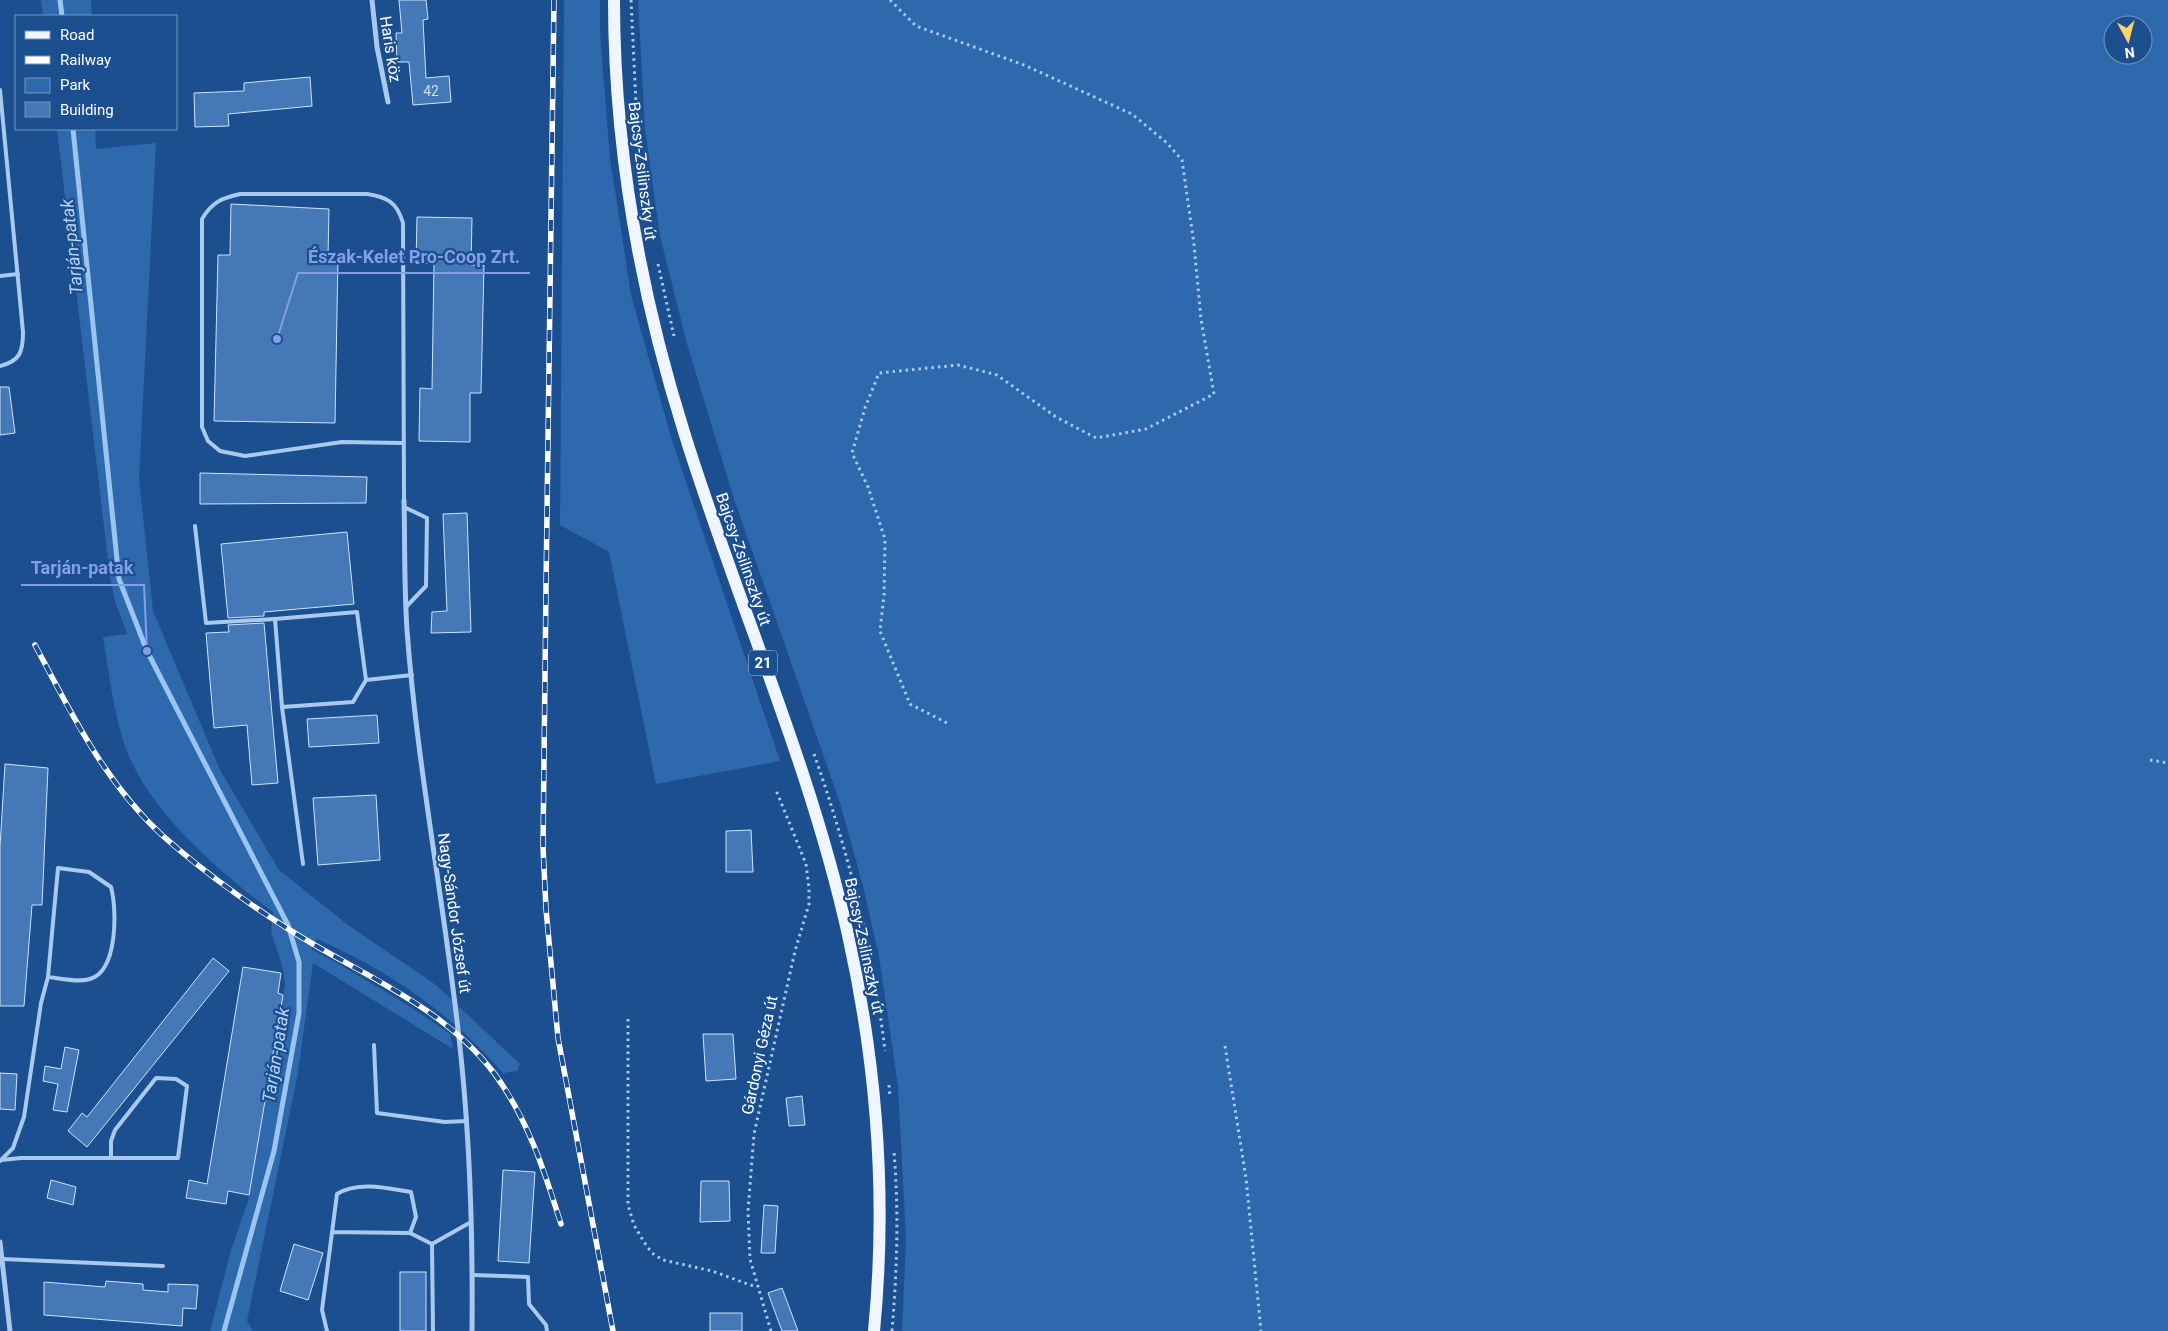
<svg xmlns="http://www.w3.org/2000/svg" width="2168" height="1331" viewBox="0 0 2168 1331" font-family="Roboto,sans-serif">
<style>
.green{fill:#2e69ad;fill-rule:evenodd}
.lines{fill:none;stroke-linecap:round;stroke-linejoin:round}
.stream{stroke:#9cc4f0;stroke-width:5}
.building{fill:#4478b7;stroke:#cfe3fa}
.path{stroke:#a9c9ee;stroke-width:3;stroke-dasharray:2.5 4;stroke-linecap:butt}
.service{stroke:#a9c9ee;stroke-width:4}
.minor{stroke:#a9c9ee;stroke-width:5}
.primary{stroke:#f0f6ff;stroke-width:12}
.rail-casing{stroke:#fff;stroke-width:5.5}
.rail{stroke:#1b4f8f;stroke-width:4;stroke-dasharray:11;stroke-linecap:butt}
.labels{text-anchor:middle;stroke-width:4.5;stroke-linejoin:round;paint-order:stroke}
.number-label{font-size:14px;fill:#d0dded}
.shield{fill:#1b4f8f;stroke:#bbcadd;stroke-width:1}
.shield-label{font-size:15px;font-weight:bold;fill:#fff}
.street-label{font-size:16px;fill:#fff;stroke:#1b4f8f}
.water-label{font-size:18px;font-style:italic;fill:#b5d3f5;stroke:#1b4f8f}
.leader{fill:none;stroke:#839eea;stroke-width:2}
.callout-dot{fill:#839eea;stroke:#1b4f8f;stroke-width:2}
.callout-label{font-size:18px;text-anchor:middle;font-weight:bold;fill:#839eea;stroke:#1b4f8f;stroke-width:4.5;stroke-linejoin:round;paint-order:stroke}
</style>
<rect width="100%" height="100%" fill="#1b4f8f"/>
<g class="green">
<polygon points="41,0 91,0 92,16 43,16"/>
<polygon points="564,0 600,0 600,33 610,158 631,295 671,437 780,761 656,784 609,552 560,525"/>
<path d="M638 0H2168V1331H902L906 1239 898 1086 879 956 863 886 840 803 734 499 687 344 660 236 645 130ZM2113 25H2143V55H2113Z"/>
<path d="M57 129H95L96 149 156 143 139 479 153 611 220 770 279 870 348 925 436 985 520 1064 517 1071 503 1073C452 1014 388 970 317 939L311 949C359 975 405 1002 450 1034L453 1049 313 963 298 1073 247 1321 253 1331H210L231 1250 248 1201 285 985C284 966 278 953 272 935 270 929 273 919 273 912 219 872 148 811 125 746 113 711 109 673 103 637L127 634 115 601 110 577Z"/>
</g>
<g class="lines">
<g class="stream">
<polyline points="60,0 62,16"/>
<polyline points="73,129 119,579 147,651 288,925 299,962 299,1013 274,1151 224,1331"/>
</g>
</g>
<g class="building">
<polygon points="399,0 426,0 428,19 423,20 426,78 449,76 451,102 413,105 409,62 397,62 396,33 402,33"/>
<polygon points="310,77 312,106 228,114 229,126 195,127 194,93 244,91 244,83"/>
<polygon points="231,204 329,209 328,257 338,257 335,423 214,421 218,255 230,255"/>
<polygon points="417,217 472,218 471,265 484,265 481,393 470,393 470,442 419,441 420,388 432,389 434,263 416,263"/>
<polygon points="0,387 9,387 15,433 0,435"/>
<polygon points="200,473 367,477 366,503 200,504"/>
<polygon points="467,513 471,632 431,633 432,612 447,611 443,514"/>
<polygon points="347,532 354,604 264,612 264,616 228,618 221,544"/>
<polygon points="264,623 278,783 252,785 247,725 214,728 206,633 229,632 228,625"/>
<polygon points="377,715 379,743 309,747 307,719"/>
<polygon points="5,764 48,768 42,905 32,905 24,1006 0,1006 0,847"/>
<polygon points="376,795 380,860 318,865 313,798"/>
<polygon points="751,830 753,872 726,872 726,831"/>
<polygon points="213,958 229,971 87,1147 68,1131 82,1113 87,1117"/>
<polygon points="243,967 281,973 278,993 283,995 249,1195 228,1191 226,1204 186,1198 189,1180 207,1184"/>
<polygon points="703,1034 733,1034 736,1079 706,1081"/>
<polygon points="65,1047 79,1050 67,1112 53,1110 58,1084 43,1081 45,1066 61,1069"/>
<polygon points="0,1073 17,1074 15,1110 0,1109"/>
<polygon points="802,1096 805,1125 789,1126 786,1098"/>
<polygon points="503,1170 535,1172 529,1263 498,1261"/>
<polygon points="51,1180 76,1187 73,1205 47,1198"/>
<polygon points="701,1181 729,1181 730,1221 700,1222"/>
<polygon points="764,1205 778,1206 775,1253 761,1253"/>
<polygon points="294,1244 323,1253 308,1300 280,1291"/>
<rect x="400" y="1272" width="26" height="59"/>
<polygon points="106,1281 143,1284 143,1290 168,1292 168,1284 198,1285 196,1309 183,1308 182,1326 44,1315 44,1282 105,1287"/>
<polygon points="782,1288 798,1331 782,1331 768,1293"/>
<rect x="710" y="1313" width="32" height="18"/>
</g>
<g class="lines">
<g class="path">
<polyline points="631,0 637,124"/>
<polyline points="890,0 916,26 1024,65 1132,114 1167,143 1182,160 1194,244 1201,319 1214,394 1146,429 1096,438 1056,417 997,375 958,365 879,373 865,408 852,453 868,487 885,539 884,595 880,631 910,704 949,724"/>
<polyline points="658,264 674,336"/>
<path d="M814 754C848 851 873 949 885 1051"/>
<polyline points="2150,760 2168,763"/>
<polyline points="628,1019 628,1205 634,1225 644,1242 652,1253 663,1260 712,1271 756,1287"/>
<polyline points="1225,1046 1246,1178 1261,1331"/>
<polyline points="889,1085 890,1098"/>
<polyline points="771,1331 750,1259 748,1211 754,1134 795,951 809,904 809,888 806,864 776,790"/>
<path d="M892 1331C897 1271 899 1212 894 1152"/>
</g>
<g class="service">
<path d="M0 90 23 332C23 352 20 361 0 366"/>
<polyline points="0,276 18,274"/>
<path d="M402 443 342 442 245 456 220 451 208 441 202 427V219C212 202 222 198 240 194H367C387 197 397 202 403 223L404 500"/>
<polyline points="404,507 427,518 426,586 406,607"/>
<polyline points="195,526 206,623 275,619"/>
<polyline points="366,680 357,612 275,619 282,707 353,702 366,680 412,675"/>
<polyline points="282,707 303,864"/>
<polyline points="374,1045 377,1113 445,1122 467,1121"/>
<polyline points="1,1160 21,1158 178,1158 187,1086 176,1079 156,1078 115,1130 111,1141 111,1158"/>
<path d="M0 1161 13 1148 24 1117 41 1003 48 977C60 978 77 983 90 979 118 971 117 909 111 887L89 872 58 868 48 977"/>
<polyline points="410,1233 432,1244 433,1331"/>
<polyline points="432,1244 471,1222"/>
<polyline points="2,1259 163,1266"/>
<polyline points="473,1275 528,1277 529,1304 546,1325 547,1331"/>
<path d="M327 1331 322 1310 337 1194C358 1181 387 1188 411 1192L416 1217 410 1233 332 1232"/>
</g>
<g class="minor">
<polyline points="372,0 377,47 388,102"/>
<path d="M404 500C405 543 404 586 407 630 417 766 444 901 459 1038 470 1135 473 1233 472 1331"/>
<polyline points="0,1242 10,1331"/>
</g>
<path class="primary" d="M614 0C614 147 640 292 684 432 736 600 810 763 848 935 877 1065 887 1198 874 1331"/>
<g class="rail-casing">
<g id="rail">
<polyline points="554,0 546,587 543,847 546,909 558,1038 613,1331"/>
<path d="M35 645C71 713 105 783 163 836 207 875 266 917 318 947 381 983 449 1014 494 1073 528 1119 544 1170 561 1224"/>
</g>
</g>
<use href="#rail" class="rail"/>
</g>
<g class="labels">
<g class="number-label">
<text x="431" y="96">42</text>
</g>
<rect class="shield" x="749" y="650.5" width="28" height="25" rx="4"/>
<g class="shield-label">
<text x="763" y="668">21</text>
</g>
<g class="street-label">
<text transform="translate(391 49) rotate(81)" y="6">Haris köz</text>
<text transform="translate(643 171) rotate(83)" y="6">Bajcsy-Zsilinszky út</text>
<text transform="translate(744 559) rotate(71)" y="6">Bajcsy-Zsilinszky út</text>
<text transform="translate(455 913) rotate(82)" y="6">Nagy-Sándor József út</text>
<text transform="translate(865 946) rotate(78)" y="6">Bajcsy-Zsilinszky út</text>
<text transform="translate(759 1055) rotate(-78)" y="6">Gárdonyi Géza út</text>
</g>
<g class="water-label">
<text transform="translate(72 247) rotate(-96)" y="6">Tarján-patak</text>
<text transform="translate(276 1055) rotate(-81)" y="6">Tarján-patak</text>
</g>
</g>
<path class="leader" d="M277 339L298 273H530M147 651L144 585H21"/>
<g class="callout-dot">
<circle cx="277" cy="339" r="5"/>
<circle cx="147" cy="651" r="5"/>
</g>
<g class="callout-label">
<text x="414" y="263">Észak-Kelet Pro-Coop Zrt.</text>
<text x="82" y="574">Tarján-patak</text>
</g>
<rect x="15" y="15" width="162" height="115" fill="#1b4f8f" stroke="#7695bc"/>
<rect x="25" y="31" width="25" height="8" fill="#f0f6ff" stroke="#7695bc"/>
<text x="60" y="40" font-size="15" fill="#ffffff">Road</text>
<rect x="25" y="56" width="25" height="8" fill="#ffffff" stroke="#7695bc"/>
<text x="60" y="65" font-size="15" fill="#ffffff">Railway</text>
<rect x="25" y="78" width="25" height="15" fill="#2e69ad" stroke="#7695bc"/>
<text x="60" y="90" font-size="15" fill="#ffffff">Park</text>
<rect x="25" y="102" width="25" height="15" fill="#4478b7" stroke="#7695bc"/>
<text x="60" y="115" font-size="15" fill="#ffffff">Building</text>
<g transform="translate(2128 40) rotate(173)"><circle r="24" fill="#1b4f8f" stroke="#7695bc"/>
<path d="M0-4L9 19L0 12L-9 19Z" fill="#ffd166"/>
<text y="-8" font-size="14" font-weight="bold" text-anchor="middle" fill="#ffffff">N</text>
</g>
</svg>
